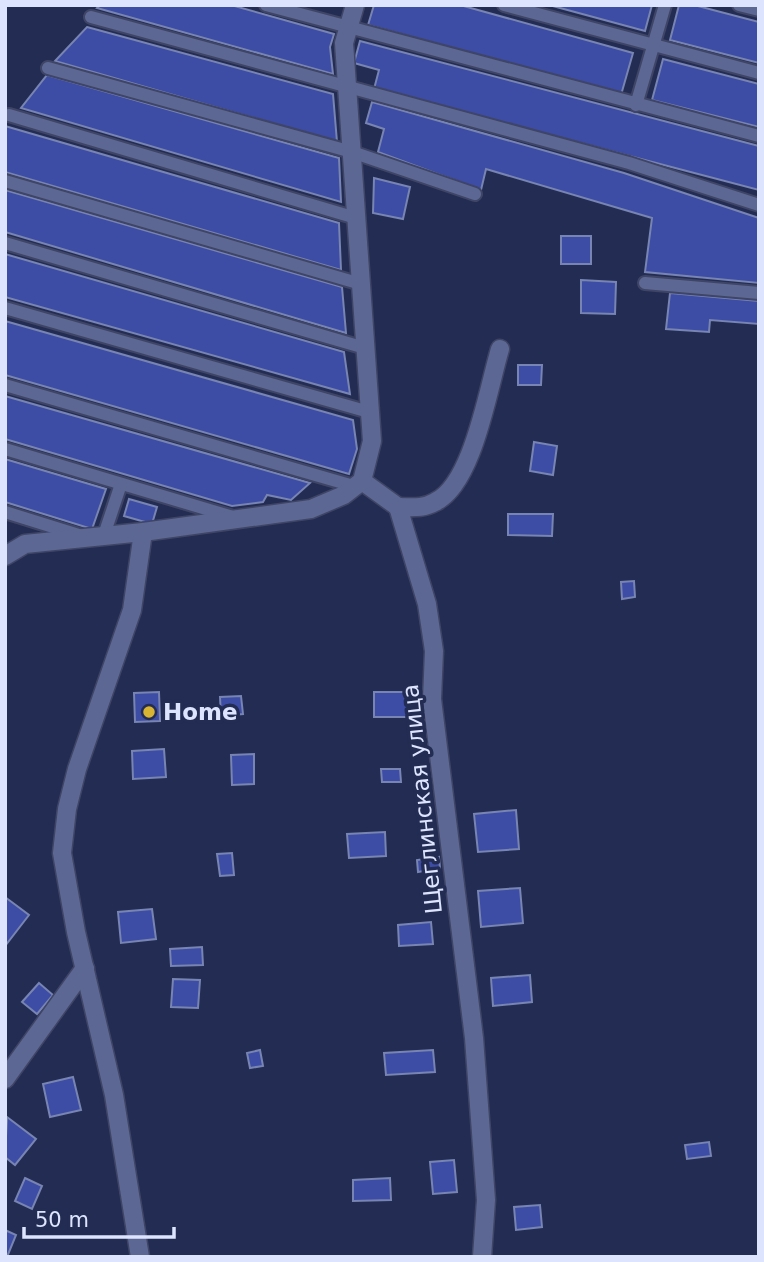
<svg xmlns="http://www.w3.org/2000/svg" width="764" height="1262" viewBox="0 0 764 1262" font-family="'DejaVu Sans',sans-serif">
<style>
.building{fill:#3d4ca5;stroke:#7884b1;stroke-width:2}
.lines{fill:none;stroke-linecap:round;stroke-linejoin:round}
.lane-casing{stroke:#3f4566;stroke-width:16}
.street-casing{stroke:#3f4566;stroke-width:21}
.lane{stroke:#5c6893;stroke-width:12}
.street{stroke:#5c6893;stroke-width:18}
.poi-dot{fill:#d8b434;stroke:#232c52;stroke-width:2.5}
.labels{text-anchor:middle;stroke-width:7;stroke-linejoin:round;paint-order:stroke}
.poi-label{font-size:23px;font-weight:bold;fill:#dde5fe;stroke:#232c52;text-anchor:start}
.street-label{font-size:23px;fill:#dde5fe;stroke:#232c52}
</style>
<rect width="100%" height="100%" fill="#232c52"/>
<g class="building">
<polygon points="100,5 231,5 334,34 330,47 333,74 97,8"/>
<polygon points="374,5 460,5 633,53 621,95 368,25"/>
<polygon points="549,5 652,5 645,31"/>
<polygon points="679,5 694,5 759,22 759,63 670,40"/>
<polygon points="87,27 333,94 337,142 55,61"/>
<polygon points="360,41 759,146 759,190 374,89 379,70 354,63"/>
<polygon points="663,59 759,84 759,127 652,100"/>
<polygon points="47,75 339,158 341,202 21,108"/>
<polygon points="372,102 624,173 759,218 759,283 645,272 652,218 486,169 481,190 378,152 384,129 366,123"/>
<polygon points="5,126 339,223 341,270 5,172"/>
<polygon points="374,178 410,187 403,219 373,213"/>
<polygon points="5,190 342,287 346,333 5,232"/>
<rect x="561" y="236" width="30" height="28"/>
<polygon points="5,254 344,352 350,394 5,297"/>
<polygon points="581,280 616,282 615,314 581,313"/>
<polygon points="670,293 759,301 759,324 710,320 709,332 666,329"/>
<polygon points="5,321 353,420 357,449 349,474 5,375"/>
<polygon points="518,365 542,365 541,385 518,385"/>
<polygon points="5,396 310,483 291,500 267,495 263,502 232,506 5,439"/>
<polygon points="534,442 557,446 553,475 530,471"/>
<polygon points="5,459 106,489 92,529 5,502"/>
<polygon points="129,499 157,507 152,524 124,516"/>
<polygon points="508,514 553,514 552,536 508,535"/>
<polygon points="634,581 635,597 622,599 621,582"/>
<polygon points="159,692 160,721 135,722 134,693"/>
<rect x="374" y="692" width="35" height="25"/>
<polygon points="241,696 243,714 221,716 220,697"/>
<polygon points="164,749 166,777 133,779 132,751"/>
<polygon points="254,754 254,784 232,785 231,755"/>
<polygon points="381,769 400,769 401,782 382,782"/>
<polygon points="516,810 519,849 478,852 474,814"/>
<polygon points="385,832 386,856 349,858 347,834"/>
<polygon points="232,853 234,875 220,876 217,854"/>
<polygon points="439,857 440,868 418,872 417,860"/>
<polygon points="520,888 523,923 481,927 478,891"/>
<polygon points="5,897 29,915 5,946"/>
<polygon points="152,909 156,939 121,943 118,912"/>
<polygon points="431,922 433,944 399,946 398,925"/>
<polygon points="202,947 203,965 171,966 170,949"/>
<polygon points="530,975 532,1002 493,1006 491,978"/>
<polygon points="173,979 200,980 198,1008 171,1007"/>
<polygon points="39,983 53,995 37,1014 22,1002"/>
<polygon points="260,1050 263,1066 250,1068 247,1053"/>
<polygon points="433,1050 435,1072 386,1075 384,1053"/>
<polygon points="73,1077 81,1110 50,1117 43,1084"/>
<polygon points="7,1117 36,1139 15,1165 5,1157"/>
<polygon points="709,1142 711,1156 687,1159 685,1145"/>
<polygon points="454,1160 457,1192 433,1194 430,1162"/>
<polygon points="25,1178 42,1186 32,1209 15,1201"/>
<polygon points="390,1178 391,1200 353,1201 353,1180"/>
<polygon points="540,1205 542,1227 516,1230 514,1207"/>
<polygon points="5,1230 16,1235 7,1257 5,1257"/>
</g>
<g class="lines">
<g class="lane-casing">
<g id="lane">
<polyline points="266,5 759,136"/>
<polyline points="504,5 759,73"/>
<polyline points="739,5 759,10"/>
<polyline points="91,17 629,163 759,205"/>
<polyline points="48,68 352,152 475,194"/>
<polyline points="636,105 665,5"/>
<polyline points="9,115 356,218"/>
<polyline points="5,181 361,284"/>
<polyline points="5,243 365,348"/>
<polyline points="645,283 759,293"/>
<polyline points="5,308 369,412"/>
<polyline points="5,385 357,487"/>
<polyline points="5,449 233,517"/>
<polyline points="5,512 82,536"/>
<polyline points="104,535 121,484"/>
</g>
</g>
<g class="street-casing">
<g id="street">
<polyline points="362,481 398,507"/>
<polyline points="5,556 25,544 143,532 311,509 344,495 362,481 372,441 344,43 355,5"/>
<polyline points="5,1079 85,968"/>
<polyline points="140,1257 114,1095 76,932 62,853 67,809 77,769 132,610 143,532"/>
<path d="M482 1257 486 1200 474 1038 432 699 434 651 427 604 398 507C411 507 423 509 435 502 473 484 488 389 500 349"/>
</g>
</g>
<use href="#lane" class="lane"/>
<use href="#street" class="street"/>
</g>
<circle class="poi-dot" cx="149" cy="712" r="7"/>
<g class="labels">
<g class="poi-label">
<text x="163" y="720">Home</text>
</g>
<g class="street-label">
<text transform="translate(422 799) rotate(-96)" y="8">Щеглинская улица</text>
</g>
</g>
<rect width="764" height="1262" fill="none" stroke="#dde5fe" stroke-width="14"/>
<path d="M24 1227v10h150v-10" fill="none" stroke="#dde5fe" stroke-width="3.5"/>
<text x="35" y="1227" font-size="21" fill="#dde5fe" stroke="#232c52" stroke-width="5" paint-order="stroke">50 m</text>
</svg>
